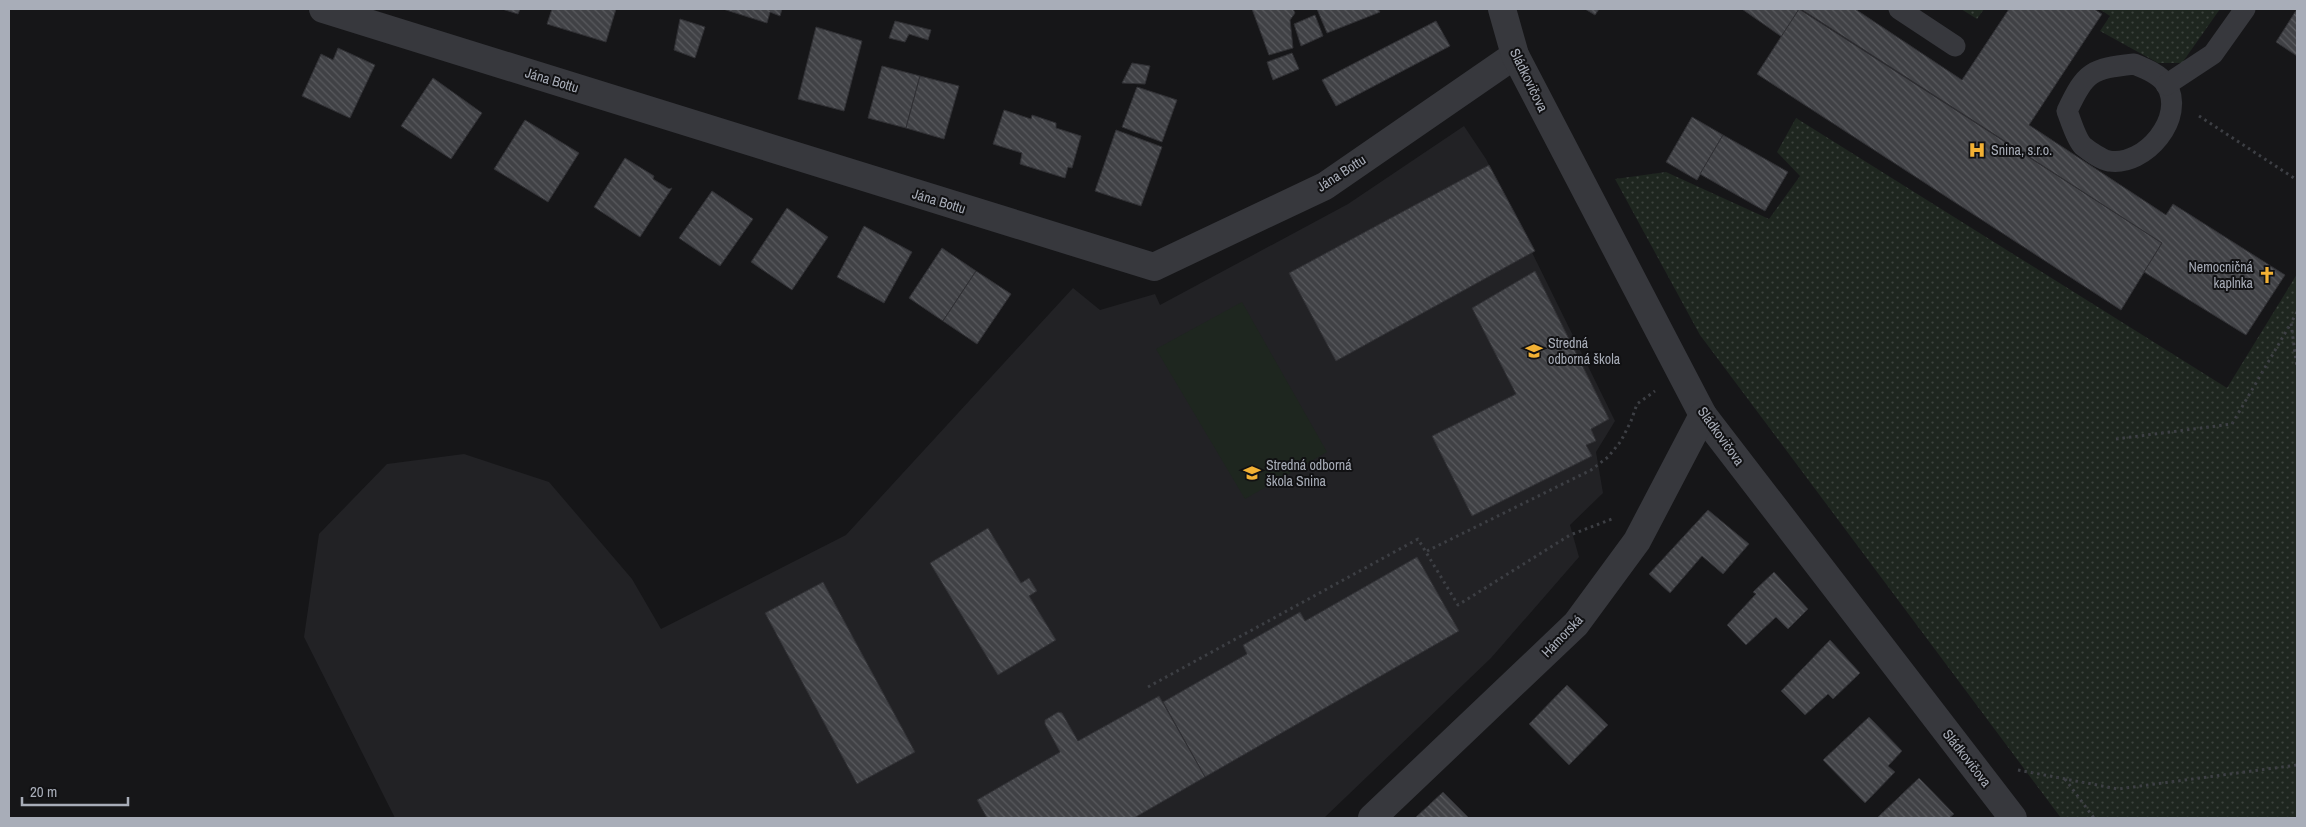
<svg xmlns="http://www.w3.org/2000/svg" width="2306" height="827" viewBox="0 0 2306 827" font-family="'Archivo Narrow',sans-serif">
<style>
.built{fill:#222225}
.grass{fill:url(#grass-dots)}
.garden{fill:#1e261f}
.building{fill:url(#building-back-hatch);stroke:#303034}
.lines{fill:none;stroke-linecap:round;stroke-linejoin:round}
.path{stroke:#3d3f44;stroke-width:3;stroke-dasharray:2.5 4;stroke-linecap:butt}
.service{stroke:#37383d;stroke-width:21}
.minor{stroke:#37383d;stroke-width:28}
.labels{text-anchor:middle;stroke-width:4;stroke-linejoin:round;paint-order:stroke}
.street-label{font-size:14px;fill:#a8adb8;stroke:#111113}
.poi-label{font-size:14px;fill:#a8adb8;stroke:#111113;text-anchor:start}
</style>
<defs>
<pattern id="grass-dots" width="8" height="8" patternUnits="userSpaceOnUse" patternTransform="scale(1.25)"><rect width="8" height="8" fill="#1e261f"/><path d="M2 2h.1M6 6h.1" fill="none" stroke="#3c433d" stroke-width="1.8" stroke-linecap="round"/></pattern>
<pattern id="building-back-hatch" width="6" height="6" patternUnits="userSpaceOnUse" patternTransform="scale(1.25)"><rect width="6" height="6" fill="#404145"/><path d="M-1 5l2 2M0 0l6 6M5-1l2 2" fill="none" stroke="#595a5e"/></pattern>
</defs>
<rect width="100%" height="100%" fill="#161618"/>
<polygon class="built" points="1464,126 1486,159 1615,421 1596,452 1603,493 1570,525 1579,557 1491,658 1324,818 395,818 304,637 319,534 387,464 464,454 549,482 632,579 661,629 846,535 1073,288 1100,310 1155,294 1160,305 1348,204"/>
<g class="grass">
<polygon points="1961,9 1984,9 1977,19"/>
<polygon points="2099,9 2220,9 2182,63 2158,63 2100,31 2110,16"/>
<polygon points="1796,118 2227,388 2297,274 2297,818 2061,818 1700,335 1615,179 1666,172 1769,219 1800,176 1777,152"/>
</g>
<polygon class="garden" points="1242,302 1327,452 1245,499 1156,349"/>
<g class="building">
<polygon points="502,9 520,9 518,14"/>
<polygon points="552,9 616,9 606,42 547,24"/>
<polygon points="723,9 782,9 780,16 770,12 767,23"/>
<polygon points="1252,9 1293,9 1295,13 1290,20 1293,48 1269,55"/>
<polygon points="1317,9 1378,9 1380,12 1327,33"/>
<polygon points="1585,9 1599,9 1595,15"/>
<polygon points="1742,9 1799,9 1782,37"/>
<polygon points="1799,9 2162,243 2121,310 1757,74"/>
<polygon points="1801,9 1855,9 1962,80 2009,9 2094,9 2102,14 2029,125 2166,215 2173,204 2285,275 2246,335 2144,272 2162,243"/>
<polygon points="2297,9 2297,56 2276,42"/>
<polygon points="1315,15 1323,36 1301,46 1294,24"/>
<polygon points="680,19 705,27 695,58 674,50"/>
<polygon points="895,21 931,30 928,40 909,34 905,42 889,38"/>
<polygon points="1436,21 1450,46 1336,106 1322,80"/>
<polygon points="816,27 862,41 844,111 798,99"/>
<polygon points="338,48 375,65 350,118 302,96 321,54 333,60"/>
<polygon points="1292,53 1299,69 1273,80 1267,62"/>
<polygon points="1132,63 1150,66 1145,84 1122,83"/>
<polygon points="882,66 920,76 906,128 868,118"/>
<polygon points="920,76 959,86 944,139 906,128"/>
<polygon points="433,78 482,113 451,159 401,126"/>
<polygon points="1137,87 1177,100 1162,142 1122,127"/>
<polygon points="1004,110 1031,119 1032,115 1056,123 1056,128 1081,136 1072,168 1068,167 1065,178 1020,164 1022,153 993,144"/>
<polygon points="1692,117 1723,135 1697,180 1666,162"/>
<polygon points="525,120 579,153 548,202 494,169"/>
<polygon points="1116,130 1162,147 1141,206 1095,191"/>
<polygon points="1723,135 1788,172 1765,211 1700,174"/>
<polygon points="625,158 654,176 653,179 669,189 672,188 640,237 594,207"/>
<polygon points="1489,165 1535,251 1336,361 1289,273"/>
<polygon points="712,191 753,219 720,266 679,238"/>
<polygon points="787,208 828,237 792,290 751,262"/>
<polygon points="864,226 912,252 884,303 837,277"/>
<polygon points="942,248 976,271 943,321 909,298"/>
<polygon points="976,271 1011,294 977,344 943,321"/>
<polygon points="1535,271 1609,419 1591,429 1596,441 1586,445 1592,456 1472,516 1432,436 1516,394 1472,308"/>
<polygon points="1708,510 1749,544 1723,574 1702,556 1670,593 1649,574"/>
<polygon points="988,528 1021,583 1029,578 1037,591 1029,596 1056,640 998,675 930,563"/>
<polygon points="1417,557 1459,631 1205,777 1163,702 1247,654 1243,645 1300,612 1305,621"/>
<polygon points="1774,572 1808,609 1788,629 1776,617 1746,645 1727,625 1756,594 1753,592"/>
<polygon points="823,582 915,752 857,784 765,613"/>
<polygon points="1830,640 1860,673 1833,699 1828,694 1805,715 1781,691"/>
<polygon points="1567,685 1608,725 1569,765 1529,724"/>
<polygon points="1159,696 1205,777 1134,818 987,818 977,800 1060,752 1045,724 1045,720 1058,712 1062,713 1078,741"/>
<polygon points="1869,717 1902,751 1888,766 1895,772 1865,803 1823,760"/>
<polygon points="1919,778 1954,814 1949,818 1877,818"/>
<polygon points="1443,792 1469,818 1415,818"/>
</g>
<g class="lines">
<g class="path">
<polyline points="2199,116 2297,180"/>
<polyline points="2297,312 2291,323 2297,368"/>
<polyline points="2116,439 2232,424 2291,323"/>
<polyline points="1427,551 1591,470 1608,457 1621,441 1631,421 1637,404 1655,391"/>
<polyline points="1148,687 1418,539 1458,605 1570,535 1612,519"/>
<polyline points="2018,770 2118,789 2297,765"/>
<polyline points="2065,779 2094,818"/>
</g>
<g class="service">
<polyline points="1899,9 1955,46"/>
<path d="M2134 64C2146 69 2159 74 2166 84 2187 117 2145 167 2109 161 2102 160 2089 151 2083 146 2076 139 2071 121 2067 111 2086 71 2091 69 2134 64Z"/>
<polyline points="2166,85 2213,54 2245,9"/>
</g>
<g class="minor">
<polyline points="323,9 1154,267 1325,186 1515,55"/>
<polyline points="1502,9 1515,55 1703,415 2013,818"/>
<polyline points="1372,818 1576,624 1637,541 1703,415"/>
</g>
</g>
<defs>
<g id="hospital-bare" transform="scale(1.35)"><path d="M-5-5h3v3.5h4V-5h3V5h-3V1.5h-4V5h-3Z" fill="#f2b134" stroke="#111113" stroke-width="2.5" paint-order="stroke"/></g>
<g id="church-bare" transform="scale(1.35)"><path d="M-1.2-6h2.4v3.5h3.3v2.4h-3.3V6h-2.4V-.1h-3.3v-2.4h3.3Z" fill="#f2b134" stroke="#111113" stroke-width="2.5" paint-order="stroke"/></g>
<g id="school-bare" transform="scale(1.35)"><path d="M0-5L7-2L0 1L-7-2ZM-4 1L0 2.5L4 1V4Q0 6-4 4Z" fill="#f2b134" stroke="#111113" stroke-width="2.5" paint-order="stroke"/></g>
</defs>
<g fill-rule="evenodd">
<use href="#hospital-bare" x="1977" y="150"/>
<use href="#church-bare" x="2267" y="275"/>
<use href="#school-bare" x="1534" y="351"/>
<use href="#school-bare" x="1252" y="473"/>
</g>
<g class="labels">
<g class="street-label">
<text transform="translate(552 80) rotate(17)" y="5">Jána Bottu</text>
<text transform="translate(1529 80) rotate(64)" y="5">Sládkovičova</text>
<text transform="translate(1341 173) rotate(-33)" y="5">Jána Bottu</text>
<text transform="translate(939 201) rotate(17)" y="5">Jána Bottu</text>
<text transform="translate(1721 436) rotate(54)" y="5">Sládkovičova</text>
<text transform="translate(1562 636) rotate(-46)" y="5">Hámorská</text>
<text transform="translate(1967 758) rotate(52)" y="5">Sládkovičova</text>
</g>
<g class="poi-label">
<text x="1991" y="155">Snina, s.r.o.</text>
<text x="2253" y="272" text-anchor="end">Nemocničná<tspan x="2253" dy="16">kaplnka</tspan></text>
<text x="1548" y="348">Stredná<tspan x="1548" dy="16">odborná škola</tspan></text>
<text x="1266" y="470">Stredná odborná<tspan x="1266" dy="16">škola Snina</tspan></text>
</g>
</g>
<rect width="2306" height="827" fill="none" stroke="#a8adb8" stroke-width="20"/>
<path d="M22 797v8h106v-8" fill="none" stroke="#a8adb8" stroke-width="2.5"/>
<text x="30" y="797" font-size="15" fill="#a8adb8" stroke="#111113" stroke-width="4" paint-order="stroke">20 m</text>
</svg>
